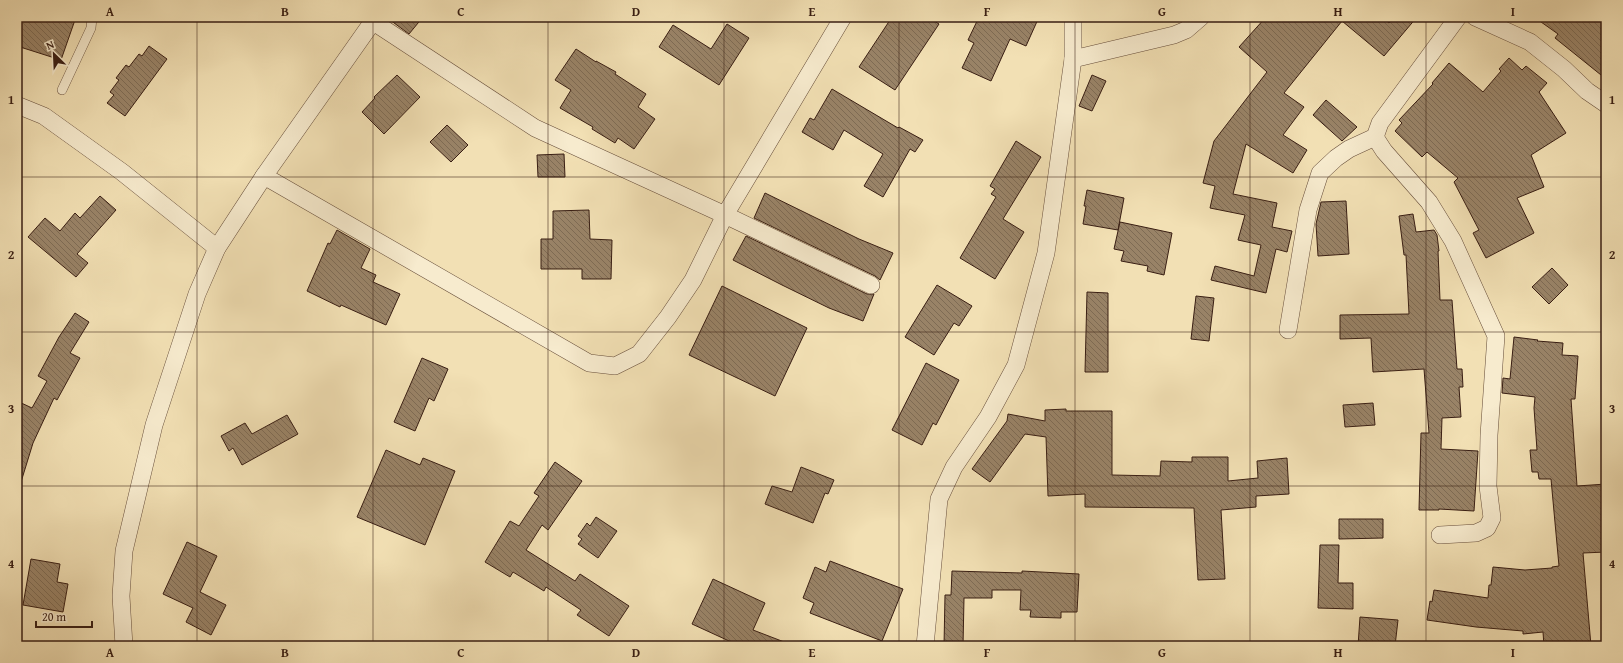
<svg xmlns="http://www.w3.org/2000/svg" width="1623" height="663" viewBox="0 0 1623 663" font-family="'Gentium Book Plus',serif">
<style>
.building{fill:url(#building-back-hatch);stroke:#391e13}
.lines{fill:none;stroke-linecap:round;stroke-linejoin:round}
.lane-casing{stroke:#674e3b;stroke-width:10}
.street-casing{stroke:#674e3b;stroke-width:18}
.lane{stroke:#f7ebce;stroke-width:9}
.street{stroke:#f7ebce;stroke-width:17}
.grid{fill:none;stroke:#391e13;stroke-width:1;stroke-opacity:0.55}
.neatline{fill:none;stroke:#391e13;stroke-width:1.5}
.grid-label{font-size:13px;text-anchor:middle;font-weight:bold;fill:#391e13}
</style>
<defs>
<pattern id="building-back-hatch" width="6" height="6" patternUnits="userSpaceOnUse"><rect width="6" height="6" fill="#998367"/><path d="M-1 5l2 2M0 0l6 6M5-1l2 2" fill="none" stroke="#7e6b54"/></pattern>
</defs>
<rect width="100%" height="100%" fill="#f2e0b4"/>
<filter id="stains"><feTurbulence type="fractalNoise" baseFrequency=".005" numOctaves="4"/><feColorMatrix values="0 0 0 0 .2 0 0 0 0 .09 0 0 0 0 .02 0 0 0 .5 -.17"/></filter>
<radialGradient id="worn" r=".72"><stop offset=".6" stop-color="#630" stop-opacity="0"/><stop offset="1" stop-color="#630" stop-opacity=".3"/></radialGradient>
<g class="building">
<polygon points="17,17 76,17 61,60 17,46"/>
<polygon points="386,17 423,17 409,34"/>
<polygon points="892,17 928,17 939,24 895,90 859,67"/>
<polygon points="979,17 1039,17 1026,46 1010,39 991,81 962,68 974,43 968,40"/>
<polygon points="1266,17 1382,17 1389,23 1394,17 1417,17 1384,56 1342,21 1284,93 1304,107 1283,135 1307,150 1293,173 1246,144 1233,194 1277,203 1272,227 1292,231 1287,252 1276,249 1266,293 1211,280 1215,266 1254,276 1261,245 1238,240 1245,215 1210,208 1215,186 1203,183 1214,141 1267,72 1239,47"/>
<polygon points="1534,17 1606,17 1606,79 1555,38 1558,34"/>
<polygon points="727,24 749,38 719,85 659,47 673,25 711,49"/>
<polygon points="149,46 167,59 125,116 107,103 114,95 110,92 119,80 116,78 126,65 129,67 139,54 142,56"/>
<polygon points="576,49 596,62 596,61 616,72 615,74 646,94 638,107 655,119 634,149 618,138 615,143 592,129 593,127 560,108 571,90 555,80"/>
<polygon points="1509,58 1522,70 1526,66 1547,83 1539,92 1566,133 1531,155 1544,187 1517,198 1534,233 1486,258 1473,233 1479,230 1454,182 1458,178 1427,152 1422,157 1395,131 1402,123 1399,120 1433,84 1432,83 1449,63 1483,92 1501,71 1499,69"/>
<polygon points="397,75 420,97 384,134 362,112 375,98 374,97"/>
<polygon points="1092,75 1106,81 1092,111 1079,106"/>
<polygon points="832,89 898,128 899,127 923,140 915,152 910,149 883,197 864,186 883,154 844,130 833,150 802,132 810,118 814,120"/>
<polygon points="1326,100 1357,127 1342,141 1313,115"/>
<polygon points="447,125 468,145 451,162 430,142"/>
<polygon points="1016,141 1041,157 1003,219 1024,232 995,279 960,258 996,197 991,194 995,189 990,186"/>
<polygon points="564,154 565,177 538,177 537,155"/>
<polygon points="1087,190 1124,198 1118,230 1083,224 1086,206 1084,206"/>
<polygon points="765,193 859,239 893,253 880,280 875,276 754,218"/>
<polygon points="100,196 116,210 77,254 88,263 76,277 28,237 45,218 60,231 75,213 80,218"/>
<polygon points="1346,201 1349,254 1318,256 1316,224 1321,202"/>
<polygon points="589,210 590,239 612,240 611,279 582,279 582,269 541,269 541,239 553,239 553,211"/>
<polygon points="1413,214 1416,232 1434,230 1437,235 1439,251 1438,251 1440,300 1452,300 1457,369 1462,369 1463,387 1459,387 1461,417 1442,418 1441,449 1478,451 1474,511 1439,509 1439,510 1419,510 1421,433 1429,433 1424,369 1373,372 1371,338 1340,339 1340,315 1409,314 1406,255 1404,255 1399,216"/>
<polygon points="1120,222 1172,233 1164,275 1147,271 1148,266 1121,261 1124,251 1114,249"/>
<polygon points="337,230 370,249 361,268 376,275 373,282 400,294 386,325 341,305 340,307 307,291 328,243 330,244"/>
<polygon points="746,236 867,294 874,294 863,321 829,308 782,285 733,260"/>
<polygon points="1552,268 1568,285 1549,304 1532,287"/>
<polygon points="937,285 972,306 959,326 954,323 934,355 905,337"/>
<polygon points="722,286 807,328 775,396 689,355"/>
<polygon points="1087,292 1108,293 1108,372 1085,372"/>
<polygon points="1196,296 1214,298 1209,341 1191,339"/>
<polygon points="75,313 89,322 70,353 80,358 57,400 54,398 33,443 21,482 17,481 17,401 32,408 47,381 38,376 59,337"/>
<polygon points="1514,337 1538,340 1537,341 1563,343 1562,355 1578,356 1575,399 1571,399 1577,486 1606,484 1606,552 1583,553 1591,646 1544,646 1543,632 1523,634 1523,631 1476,627 1427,620 1430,601 1432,602 1434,590 1488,598 1489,585 1491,585 1493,567 1525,570 1552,568 1552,567 1559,566 1551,479 1539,479 1538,472 1532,472 1530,450 1537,450 1534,408 1535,397 1502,393 1503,378 1510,379"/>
<polygon points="422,358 448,369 434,401 429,398 415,431 394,422"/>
<polygon points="926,363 959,380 936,425 933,423 922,445 892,430"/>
<polygon points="1373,403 1375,425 1345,427 1343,405"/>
<polygon points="1066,409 1066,411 1112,411 1112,475 1160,476 1161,461 1192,462 1192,457 1228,457 1228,481 1258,478 1257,461 1287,458 1289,494 1256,496 1256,507 1221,510 1225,579 1198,580 1194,508 1085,507 1085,494 1048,496 1046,437 1025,434 990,482 972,469 1007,421 1008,414 1045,421 1045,410"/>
<polygon points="287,415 298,434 242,465 233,448 229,451 221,436 245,423 252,434"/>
<polygon points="386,450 420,465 423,458 455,471 425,545 357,517"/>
<polygon points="555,462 582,481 548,530 542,525 526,550 575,581 580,574 629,606 609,636 577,615 581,610 546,587 544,591 513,572 510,577 485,562 510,521 519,526 539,496 534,493"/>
<polygon points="801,467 834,480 828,494 825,493 813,523 765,504 772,486 792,492"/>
<polygon points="596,517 617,531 598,558 578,544 582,539 578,536 587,523 590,526"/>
<polygon points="1339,519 1383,519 1383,538 1339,539"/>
<polygon points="187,542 217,556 200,592 226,605 211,635 186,622 193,608 163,594"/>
<polygon points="1320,545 1339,545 1338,583 1353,583 1353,609 1318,608"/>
<polygon points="31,559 60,564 57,582 68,584 63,612 23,605"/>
<polygon points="830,561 903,589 882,641 810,613 814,603 803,598 815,567 826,572"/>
<polygon points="952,571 1022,573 1022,571 1079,574 1077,612 1061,612 1061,618 1030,617 1031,610 1020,610 1021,590 992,590 992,598 964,598 963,646 944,646 945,595 951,595"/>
<polygon points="713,579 765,603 753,630 792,645 791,646 740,646 692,624"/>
<polygon points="1360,617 1398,620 1395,646 1358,646"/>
</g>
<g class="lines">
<g class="lane-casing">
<polyline id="lane" points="62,90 91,28 92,17"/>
</g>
<g class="street-casing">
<g id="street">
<polyline points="1475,17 1530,42 1564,69 1587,91 1606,104"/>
<polyline points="372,21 535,128 725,215 871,285"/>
<polyline points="1073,59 1174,35 1186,30 1201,17"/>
<polyline points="17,105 44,116 122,172 217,248"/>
<polyline points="1375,137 1384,151 1429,202 1453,241 1496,336 1489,435 1488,486 1492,518 1487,528 1476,533 1440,535"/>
<polyline points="264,176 589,363 615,366 639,354 668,317 693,280 725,215 843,17"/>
<polyline points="1288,330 1308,210 1320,173 1336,158 1349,149 1375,137 1380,123 1458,17"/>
<polyline points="124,646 121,596 124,551 154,425 197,294 217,248 264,176 376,17"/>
<polyline points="925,646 939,499 954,467 988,417 1016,365 1046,253 1073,59 1073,17"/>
</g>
</g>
<use href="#lane" class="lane"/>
<use href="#street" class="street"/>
</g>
<path class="grid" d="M197 17V646M373 17V646M548 17V646M724 17V646M899 17V646M1075 17V646M1250 17V646M1426 17V646M17 177H1606M17 332H1606M17 486H1606"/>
<rect width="1623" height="663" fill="none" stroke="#f2e0b4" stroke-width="44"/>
<g transform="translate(54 54) rotate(336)" stroke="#f7ebce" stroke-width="3" paint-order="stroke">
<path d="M0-3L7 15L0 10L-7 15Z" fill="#391e13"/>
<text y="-6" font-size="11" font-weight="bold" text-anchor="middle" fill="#391e13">N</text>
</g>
<path d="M36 621v6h56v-6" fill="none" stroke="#391e13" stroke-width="2"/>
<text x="42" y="621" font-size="12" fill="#391e13" stroke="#f7ebce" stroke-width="3" paint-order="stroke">20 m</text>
<rect x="22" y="22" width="1579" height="619" class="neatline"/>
<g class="grid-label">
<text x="110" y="16">A</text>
<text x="285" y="16">B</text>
<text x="461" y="16">C</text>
<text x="636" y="16">D</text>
<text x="812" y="16">E</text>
<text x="987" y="16">F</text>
<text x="1162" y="16">G</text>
<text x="1338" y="16">H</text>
<text x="1513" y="16">I</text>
<text x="11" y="104">1</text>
<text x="1612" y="104">1</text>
<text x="11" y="259">2</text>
<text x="1612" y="259">2</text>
<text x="11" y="413">3</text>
<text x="1612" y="413">3</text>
<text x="11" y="568">4</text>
<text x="1612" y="568">4</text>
<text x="110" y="657">A</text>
<text x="285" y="657">B</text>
<text x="461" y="657">C</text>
<text x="636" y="657">D</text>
<text x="812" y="657">E</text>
<text x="987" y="657">F</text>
<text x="1162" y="657">G</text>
<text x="1338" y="657">H</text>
<text x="1513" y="657">I</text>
</g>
<rect width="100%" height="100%" filter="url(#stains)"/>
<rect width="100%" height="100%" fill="url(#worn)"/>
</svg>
